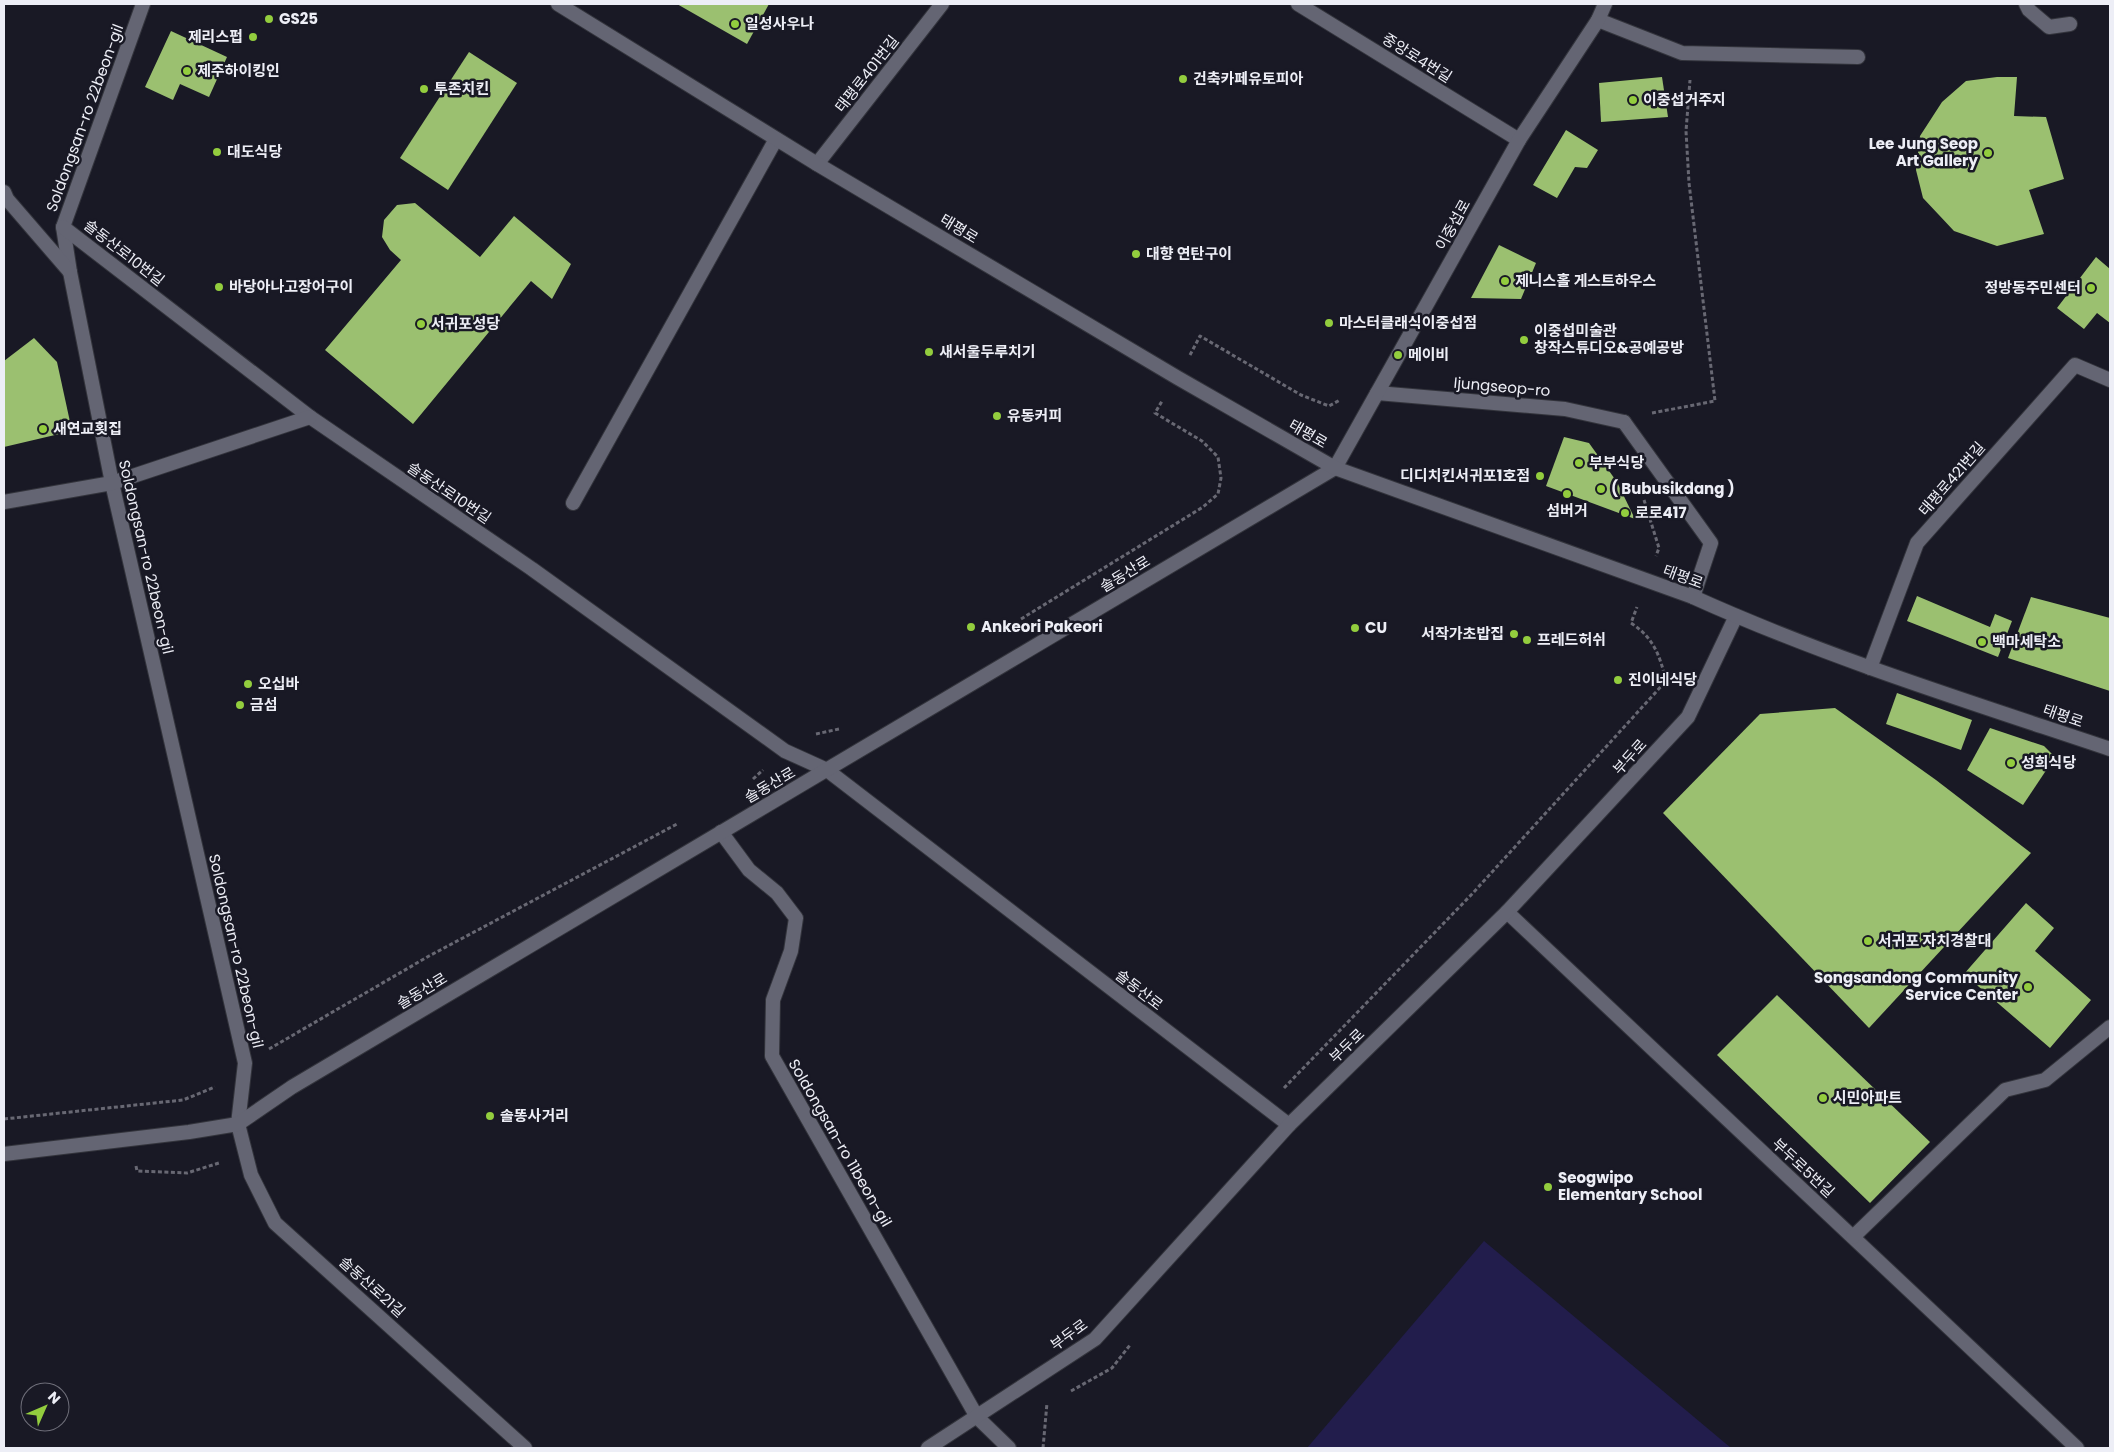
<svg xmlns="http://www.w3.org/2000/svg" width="2114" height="1452" viewBox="0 0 2114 1452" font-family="Poppins,'Noto Sans KR',sans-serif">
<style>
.green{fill:#221d4c}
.building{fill:#9bc070}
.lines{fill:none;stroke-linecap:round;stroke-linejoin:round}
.service-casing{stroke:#33343c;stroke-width:16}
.minor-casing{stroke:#33343c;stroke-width:16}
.tertiary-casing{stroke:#33343c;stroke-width:16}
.secondary-casing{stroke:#33343c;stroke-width:16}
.path{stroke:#686873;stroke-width:3;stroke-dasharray:4 2.5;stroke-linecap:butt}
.service{stroke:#646573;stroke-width:14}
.minor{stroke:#646573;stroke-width:14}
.tertiary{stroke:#646573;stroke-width:14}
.secondary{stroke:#646573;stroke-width:14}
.poi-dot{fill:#93cd3e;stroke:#191925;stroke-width:2}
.labels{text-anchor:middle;stroke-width:5;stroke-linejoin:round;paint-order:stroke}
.poi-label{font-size:15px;font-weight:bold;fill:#edeef6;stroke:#191925;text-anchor:start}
.street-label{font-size:15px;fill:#edeef6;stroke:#191925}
</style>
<rect width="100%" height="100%" fill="#191925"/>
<polygon class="green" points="1484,1241 1731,1448 1307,1448"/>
<g class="building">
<polygon points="677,4 769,4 747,44"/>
<polygon points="171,31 227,57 209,97 180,84 173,100 145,87"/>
<polygon points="469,52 517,83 448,190 400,158"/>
<polygon points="1662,77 1668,117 1601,122 1599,83"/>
<polygon points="1997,77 2017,77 2014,116 2046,117 2064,179 2029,190 2044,234 1997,246 1954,231 1923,198 1916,170 1920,136 1942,102 1966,81"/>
<polygon points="1566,130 1598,150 1587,168 1575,167 1557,198 1533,185"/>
<polygon points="415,203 480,257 514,216 571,264 552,299 531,281 413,424 325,350 401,260 390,250 382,237 384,220 397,205"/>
<polygon points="1499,245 1536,263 1521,299 1471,298"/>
<polygon points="2096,257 2110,269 2110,323 2097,313 2084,329 2057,308"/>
<polygon points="34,338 57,362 72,431 4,447 4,361"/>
<polygon points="1564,437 1589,443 1617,482 1635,519 1546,486"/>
<polygon points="1917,596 1990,627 1995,614 2012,621 1998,657 1907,621"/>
<polygon points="2031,597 2110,618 2110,691 2008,658"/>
<polygon points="1897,693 1972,720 1961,750 1886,724"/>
<polygon points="1835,708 1936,780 2031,853 1869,1028 1663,813 1760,714"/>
<polygon points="1990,728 2044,746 2055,757 2023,805 1967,770"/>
<polygon points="2026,903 2054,928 2035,951 2091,1000 2050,1048 1964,974"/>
<polygon points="1777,995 1930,1142 1870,1203 1717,1055"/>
</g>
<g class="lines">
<g class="service-casing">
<g id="service">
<polyline points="2026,4 2029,10 2049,27 2070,24"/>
<polyline points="1598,20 1682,53 1858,57"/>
<polyline points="1624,422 1711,543 1693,597"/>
</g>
</g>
<g class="minor-casing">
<g id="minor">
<polyline points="143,4 63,227 70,272 112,483 245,1063 238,1124 251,1175 275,1223 525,1448"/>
<polyline points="1298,4 1519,140"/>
<polyline points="817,164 942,4"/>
<polyline points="4,192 7,199 70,272"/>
<polyline points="63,227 310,417 532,569 785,751 827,770 1289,1125"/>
<polyline points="1377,393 1565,409 1624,422"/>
<polyline points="4,502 112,483 310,417"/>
<polyline points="573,503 776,139"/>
<polyline points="1870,668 1917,543 2075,365 2110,380"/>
<polyline points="721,832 749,870 777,893 796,918 791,951 773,1000 772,1056 977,1417 1009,1448"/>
<polyline points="1507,912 2077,1448"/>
<polyline points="4,1154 189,1132 238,1124 292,1087 1335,468 1519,140 1598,20 1605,4"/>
<polyline points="1853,1237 2005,1090 2045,1080 2110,1027"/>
</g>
</g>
<g class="tertiary-casing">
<polyline id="tertiary" points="928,1448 1095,1339 1289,1125 1507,912 1688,717 1736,616"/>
</g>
<g class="secondary-casing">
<path id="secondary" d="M558 4 817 164 1178 378 1335 468 1693 597C1828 658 1970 702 2110 749"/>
</g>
<g class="path">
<polyline points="1190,355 1200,336 1301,395 1329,406 1340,400"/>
<polyline points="1652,413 1715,401 1689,183 1686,131 1690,80"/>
<polyline points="1644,500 1659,548 1656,556"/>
<polyline points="1021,619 1203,507 1218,494 1221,478 1218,457 1202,441 1155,413 1162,401"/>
<polyline points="816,734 839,729"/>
<polyline points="753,779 763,770"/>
<polyline points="269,1049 429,956 677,824"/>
<path d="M1284 1088 1472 894 1666 681C1660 656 1654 638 1631 623L1637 607"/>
<polyline points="4,1119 183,1100 215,1087"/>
<polyline points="136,1166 137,1171 187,1173 219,1163"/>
<polyline points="1071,1391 1112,1368 1130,1345"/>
<polyline points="1043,1448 1047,1403"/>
</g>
<use href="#service" class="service"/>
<use href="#minor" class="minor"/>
<use href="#tertiary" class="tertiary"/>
<use href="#secondary" class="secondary"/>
</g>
<g class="poi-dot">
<circle cx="269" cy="19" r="5"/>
<circle cx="735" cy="24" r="5"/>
<circle cx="253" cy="37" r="5"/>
<circle cx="187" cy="71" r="5"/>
<circle cx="1183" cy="79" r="5"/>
<circle cx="424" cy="89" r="5"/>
<circle cx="1633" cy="100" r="5"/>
<circle cx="217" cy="152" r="5"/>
<circle cx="1988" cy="153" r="5"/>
<circle cx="1136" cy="254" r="5"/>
<circle cx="1505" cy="281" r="5"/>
<circle cx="219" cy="287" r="5"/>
<circle cx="2091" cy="288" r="5"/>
<circle cx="1329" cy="323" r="5"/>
<circle cx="421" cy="324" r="5"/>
<circle cx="1524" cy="340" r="5"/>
<circle cx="929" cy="352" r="5"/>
<circle cx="1398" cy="355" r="5"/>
<circle cx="997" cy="416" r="5"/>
<circle cx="43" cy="429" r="5"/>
<circle cx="1579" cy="463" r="5"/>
<circle cx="1540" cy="476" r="5"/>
<circle cx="1601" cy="489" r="5"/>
<circle cx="1567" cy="494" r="5"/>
<circle cx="1625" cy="513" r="5"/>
<circle cx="971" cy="627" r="5"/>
<circle cx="1355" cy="628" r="5"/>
<circle cx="1514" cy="634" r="5"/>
<circle cx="1527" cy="640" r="5"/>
<circle cx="1982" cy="642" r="5"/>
<circle cx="1618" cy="680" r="5"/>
<circle cx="248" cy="684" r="5"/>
<circle cx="240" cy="705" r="5"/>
<circle cx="2011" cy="763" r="5"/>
<circle cx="1868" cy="941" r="5"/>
<circle cx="2028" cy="987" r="5"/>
<circle cx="1823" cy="1098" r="5"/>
<circle cx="490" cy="1116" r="5"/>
<circle cx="1548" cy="1187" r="5"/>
</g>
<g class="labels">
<g class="poi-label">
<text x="279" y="24">GS25</text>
<text x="745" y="29">일성사우나</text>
<text x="243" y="42" text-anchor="end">제리스펍</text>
<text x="197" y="76">제주하이킹인</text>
<text x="1193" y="84">건축카페유토피아</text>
<text x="434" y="94">투존치킨</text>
<text x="1643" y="105">이중섭거주지</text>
<text x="1978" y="149" text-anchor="end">Lee Jung Seop<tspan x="1978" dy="17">Art Gallery</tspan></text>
<text x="227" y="157">대도식당</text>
<text x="1146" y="259">대향 연탄구이</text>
<text x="1515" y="286">제니스홀 게스트하우스</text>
<text x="229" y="292">바당아나고장어구이</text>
<text x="2081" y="293" text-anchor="end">정방동주민센터</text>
<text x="1339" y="328">마스터클래식이중섭점</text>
<text x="431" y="329">서귀포성당</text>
<text x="1534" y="336">이중섭미술관<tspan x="1534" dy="17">창작스튜디오&amp;공예공방</tspan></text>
<text x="939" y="357">새서울두루치기</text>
<text x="1408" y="360">메이비</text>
<text x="1007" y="421">유동커피</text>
<text x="53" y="434">새연교횟집</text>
<text x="1589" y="468">부부식당</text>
<text x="1530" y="481" text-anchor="end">디디치킨서귀포1호점</text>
<text x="1611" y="494">( Bubusikdang )</text>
<text x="1567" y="516" text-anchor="middle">섬버거</text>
<text x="1635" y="518">로로417</text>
<text x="981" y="632">Ankeori Pakeori</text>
<text x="1365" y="633">CU</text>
<text x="1504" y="639" text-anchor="end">서작가초밥집</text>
<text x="1537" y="645">프레드허쉬</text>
<text x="1992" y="647">백마세탁소</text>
<text x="1628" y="685">진이네식당</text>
<text x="258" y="689">오십바</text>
<text x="250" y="710">금섬</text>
<text x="2021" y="768">성희식당</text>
<text x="1878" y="946">서귀포 자치경찰대</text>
<text x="2018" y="983" text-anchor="end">Songsandong Community<tspan x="2018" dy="17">Service Center</tspan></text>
<text x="1833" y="1103">시민아파트</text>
<text x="500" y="1121">솔똥사거리</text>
<text x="1558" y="1183">Seogwipo<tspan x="1558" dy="17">Elementary School</tspan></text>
</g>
<g class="street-label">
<text transform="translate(1417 58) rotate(32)" y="5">중앙로4번길</text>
<text transform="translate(867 74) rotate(-52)" y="5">태평로401번길</text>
<text transform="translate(85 118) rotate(-70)" y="5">Soldongsan-ro 22beon-gil</text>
<text transform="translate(1453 225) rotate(-61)" y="5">이중섭로</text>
<text transform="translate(959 229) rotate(31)" y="5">태평로</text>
<text transform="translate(124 253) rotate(38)" y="5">솔동산로10번길</text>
<text transform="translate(1502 387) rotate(5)" y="5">Ijungseop-ro</text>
<text transform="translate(1308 434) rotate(30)" y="5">태평로</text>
<text transform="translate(1952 479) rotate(-49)" y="5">태평로421번길</text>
<text transform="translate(449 493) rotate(34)" y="5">솔동산로10번길</text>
<text transform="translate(146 557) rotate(77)" y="5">Soldongsan-ro 22beon-gil</text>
<text transform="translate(1125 574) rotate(-31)" y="5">솔동산로</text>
<text transform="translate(1683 577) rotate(20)" y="5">태평로</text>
<text transform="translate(2063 716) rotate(19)" y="5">태평로</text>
<text transform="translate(1630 757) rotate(-48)" y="5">부두로</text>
<text transform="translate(770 785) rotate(-30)" y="5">솔동산로</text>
<text transform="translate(236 951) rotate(77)" y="5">Soldongsan-ro 22beon-gil</text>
<text transform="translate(1139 990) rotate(38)" y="5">솔동산로</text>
<text transform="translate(422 991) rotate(-31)" y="5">솔동산로</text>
<text transform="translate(1347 1046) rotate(-44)" y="5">부두로</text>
<text transform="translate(840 1143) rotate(60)" y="5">Soldongsan-ro 11beon-gil</text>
<text transform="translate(1803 1168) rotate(43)" y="5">부두로5번길</text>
<text transform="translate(372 1287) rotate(42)" y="5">솔동산로21길</text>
<text transform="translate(1069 1335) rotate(-36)" y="5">부두로</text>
</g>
</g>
<rect width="2114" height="1452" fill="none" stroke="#edeef6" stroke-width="10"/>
<g transform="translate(45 1407) rotate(45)"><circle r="24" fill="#191925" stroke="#6e6e79"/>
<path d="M0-4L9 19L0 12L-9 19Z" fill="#93cd3e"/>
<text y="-8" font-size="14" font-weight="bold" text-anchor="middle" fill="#edeef6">N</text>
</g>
</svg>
